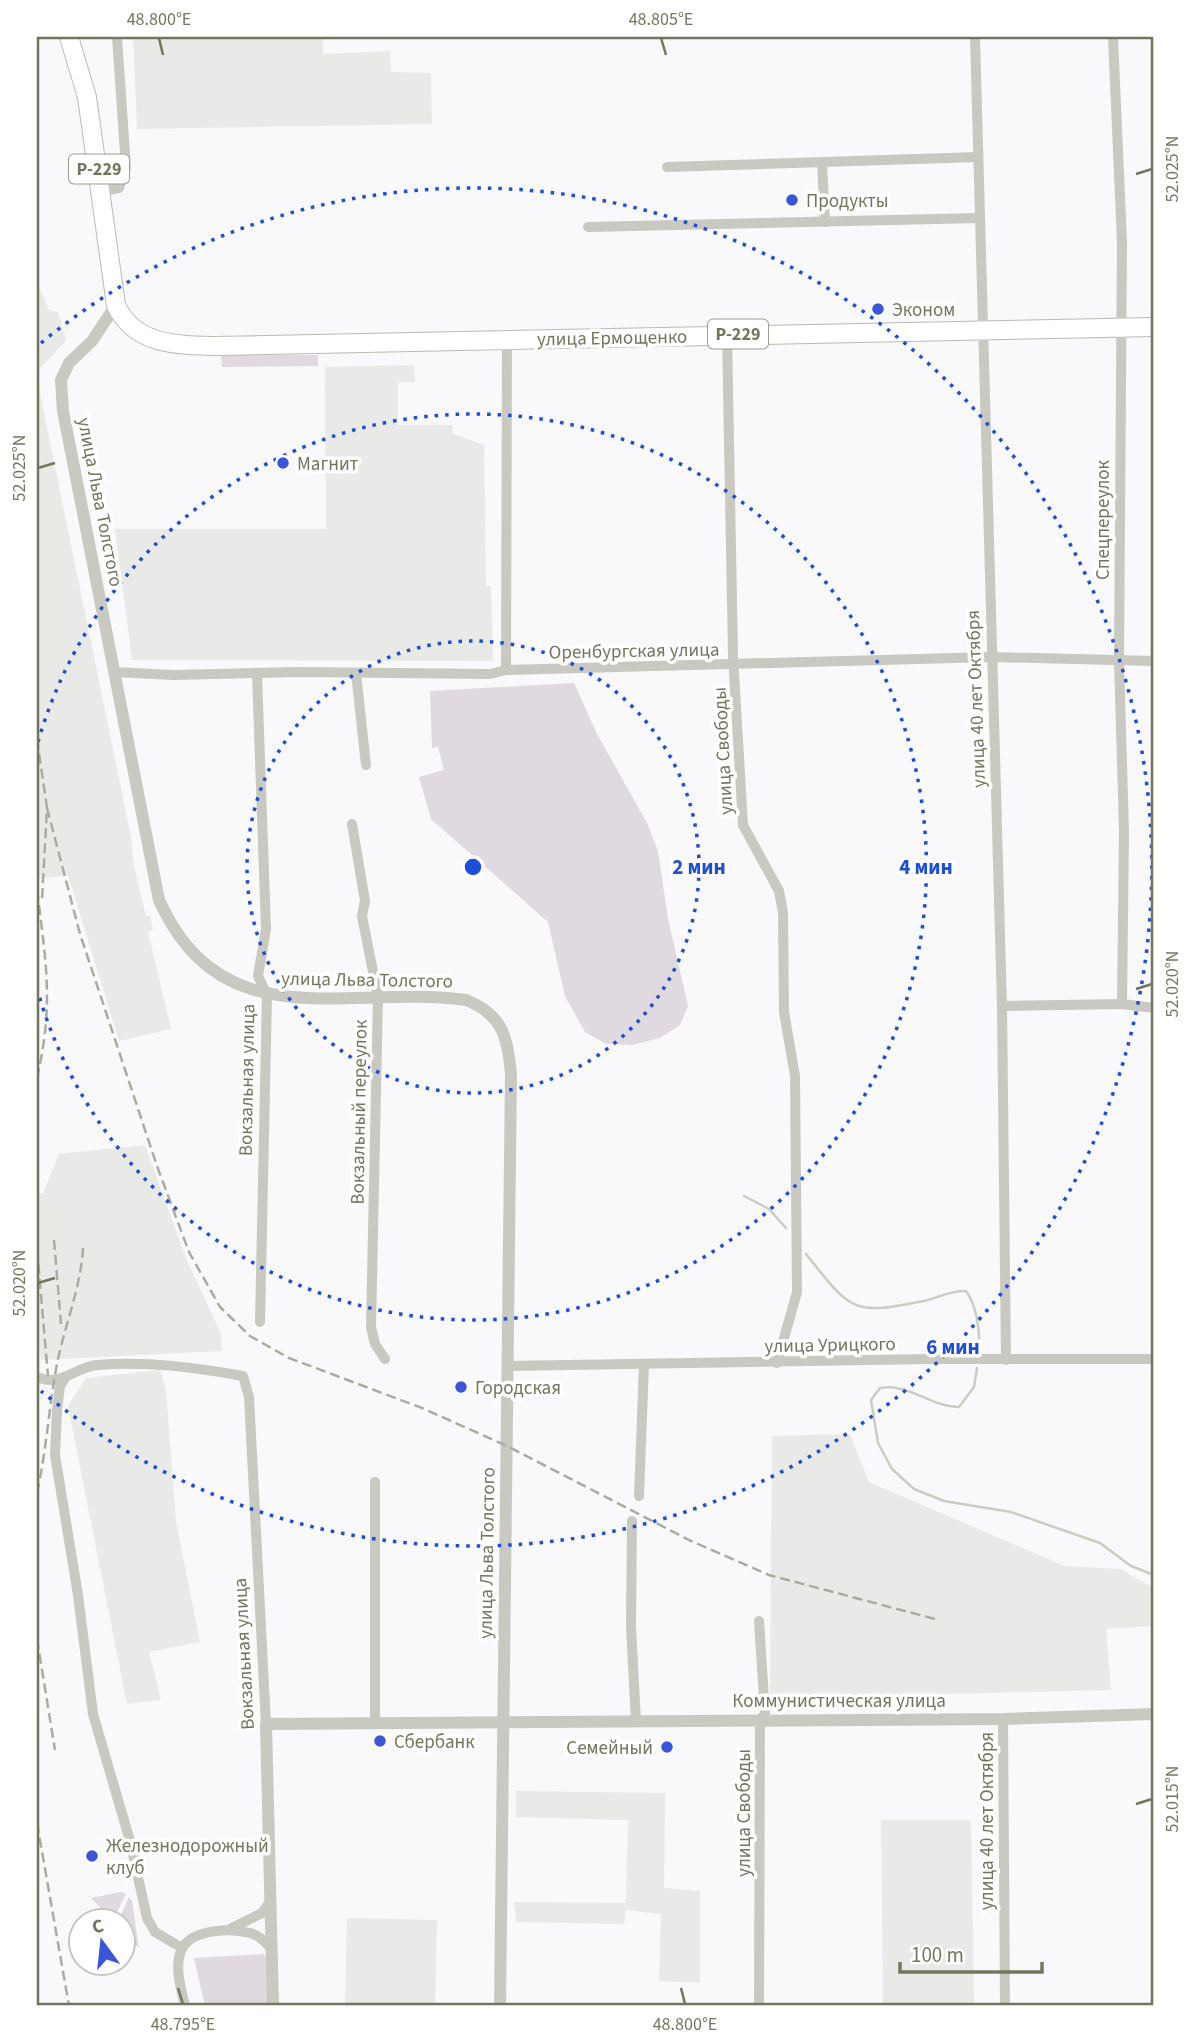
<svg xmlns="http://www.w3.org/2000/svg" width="1191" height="2043" viewBox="0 0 1191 2043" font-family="'Source Sans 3',sans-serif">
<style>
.built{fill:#e9e9e8}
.green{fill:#e0d9df}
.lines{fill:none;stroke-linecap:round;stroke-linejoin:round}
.stream{stroke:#cdccc0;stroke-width:2.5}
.trunk-casing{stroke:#babbb3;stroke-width:20}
.minor{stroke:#c9c9c1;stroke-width:10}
.tertiary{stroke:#c9c9c1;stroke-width:12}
.trunk{stroke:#fff;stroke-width:18}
.rail{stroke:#abac9f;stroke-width:2.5;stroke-dasharray:10 5;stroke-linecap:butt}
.ticks{fill:none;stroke:#74755e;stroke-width:2.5}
.ring{fill:none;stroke:#1d4ed8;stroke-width:3.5;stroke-dasharray:3.5 7}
.poi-dot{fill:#3a55d7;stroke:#fff;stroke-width:2.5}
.labels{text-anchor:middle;stroke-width:7;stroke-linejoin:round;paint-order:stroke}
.shield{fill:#fff;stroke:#9e9e8e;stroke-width:2}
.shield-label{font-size:18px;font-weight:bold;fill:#74755e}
.poi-label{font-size:19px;fill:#74755e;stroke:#fff;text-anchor:start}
.street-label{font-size:19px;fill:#74755e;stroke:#fff}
.centre{fill:#1d4ed8;stroke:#fff;stroke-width:3.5}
.ring-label{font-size:21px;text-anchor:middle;font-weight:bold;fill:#1d4ed8;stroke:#fff;stroke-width:7;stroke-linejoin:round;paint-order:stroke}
.neatline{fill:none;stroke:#74755e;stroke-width:2.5}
.ticks-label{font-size:18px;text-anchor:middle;fill:#74755e}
</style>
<rect width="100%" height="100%" fill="#f9f8fa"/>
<g class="built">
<polygon points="133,37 323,37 323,54 390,51 391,72 431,73 432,124 137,129"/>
<polygon points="37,282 49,310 58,312 66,340 37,372"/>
<polygon points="414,365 415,382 398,383 398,425 452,425 453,434 484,445 486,586 491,586 493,661 132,660 115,529 326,529 325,367"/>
<polygon points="37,379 131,837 134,867 146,916 150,916 153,930 148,932 171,1029 119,1041 68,875 37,879"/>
<polygon points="145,1145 186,1258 221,1334 222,1351 41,1360 37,1323 37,1194 43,1193 59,1154"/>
<polygon points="160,1370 166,1390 176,1522 200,1642 149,1652 161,1700 127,1704 68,1406 86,1378"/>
<polygon points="850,1434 869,1482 1064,1566 1120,1569 1154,1588 1154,1626 1106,1629 1111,1690 770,1698 772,1436"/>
<polygon points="516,1791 665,1793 664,1888 700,1891 700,1983 659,1981 661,1914 626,1910 624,1924 516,1922 514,1902 626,1903 628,1820 516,1817"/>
<polygon points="881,1820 971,1820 974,2006 883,2006"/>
<polygon points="347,1918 437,1920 435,2006 345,2006"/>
</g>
<g class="green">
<polygon points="221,355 318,355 318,366 222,367"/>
<polygon points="574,683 597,734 647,823 658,851 668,919 688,1006 680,1025 660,1038 632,1045 606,1044 585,1032 565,996 548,922 431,819 419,777 444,770 438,747 432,748 430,691"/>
<polygon points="121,1892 126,1894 115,1916 110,1917 91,1898"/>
<polygon points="129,1897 132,1901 139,1948 123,1932 122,1920 119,1919"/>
<polygon points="264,1954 267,1961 268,2006 205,2006 194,1958"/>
</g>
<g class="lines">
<g class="stream">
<polyline points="744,1196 769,1209 786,1228"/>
<path d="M806 1254C851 1310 850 1316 924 1301 938 1298 950 1290 966 1291 977 1306 980 1331 979 1350"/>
<path d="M977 1368 974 1387 959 1407C931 1407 909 1383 880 1388L871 1400 878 1443 892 1469 914 1489 944 1501 1011 1512 1100 1543 1131 1566 1154 1575"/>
</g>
<g class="trunk-casing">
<path id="trunk" d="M69 37 87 97 116 305C134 345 176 345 215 346L1154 327"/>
</g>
<g class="minor">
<polyline points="975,37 1002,1006 1006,1360"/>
<polyline points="1113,37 1122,242 1119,661 1124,831 1122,1004"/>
<polyline points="822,163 825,222"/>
<polyline points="667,167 978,157"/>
<polyline points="103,191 119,188 126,168 117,37"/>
<polyline points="588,227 979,218"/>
<polyline points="727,334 733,655 743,825 779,891 783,913 784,1012 795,1076 797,1292 777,1363"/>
<polyline points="506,670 507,339"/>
<polyline points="114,672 173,675 298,672 490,674 506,670 991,657 1154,661"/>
<polyline points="356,673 366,765"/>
<polyline points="257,674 266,929 258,976 267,995 260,1322"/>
<polyline points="352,824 365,901 362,916 378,997 371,1327 375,1344 385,1359"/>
<polyline points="1002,1006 1122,1004 1154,1008"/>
<polyline points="507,1366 931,1359 1154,1359"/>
<path d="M40 1378C61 1386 76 1367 97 1365 147 1361 193 1367 243 1376L249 1397 266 1724"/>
<polyline points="65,1378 60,1386 57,1410 55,1455 78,1595 93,1714 130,1841 147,1918 155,1932 182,1948"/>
<polyline points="375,1482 375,1721"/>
<polyline points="639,1496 644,1364"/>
<polyline points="632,1521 631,1627 636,1721"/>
<polyline points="759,1621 765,1714 760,1720 759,2006"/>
<polyline points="1003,1719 1005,2006"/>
<polyline points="230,1929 262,1913 270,1902"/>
<path d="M185 2006C181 1989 173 1963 183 1947 194 1929 232 1928 250 1933 259 1935 265 1942 272 1949"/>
</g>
<g class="tertiary">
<path d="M116 305 92 341 69 363 61 380 63 411 159 900C223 1041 346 984 466 1000 502 1014 508 1037 511 1074L500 2006"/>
<polyline points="273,2006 266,1724 1003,1719 1154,1714"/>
</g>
<use href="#trunk" class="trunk"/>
<g class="rail">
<polyline points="37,739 47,808 42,900"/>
<polyline points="47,808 80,934 157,1166 189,1252 220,1307 250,1336 289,1358 422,1408 507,1446 689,1540 769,1575 935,1619"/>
<path d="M37 890C46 962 54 1005 37 1078"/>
<polyline points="54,1240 61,1324"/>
<polyline points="37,1249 48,1376"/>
<path d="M37 1493C47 1448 49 1403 58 1359 66 1322 81 1286 83 1248"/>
<polyline points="37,1639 55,1750"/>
<polyline points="37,1823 69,2006"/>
</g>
</g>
<path class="ticks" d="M159 38 163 55M661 38 666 55M1136 174 1152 169M38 468 55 463M1136 989 1152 984M38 1283 55 1278M1136 1804 1152 1799M178 1988 183 2004M681 1988 685 2004"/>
<g class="ring">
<circle cx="473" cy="867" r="226"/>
<path d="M38 742A453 453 0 1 1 38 992"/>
<path d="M41 343A679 679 0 1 1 41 1391"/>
</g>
<g class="poi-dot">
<circle cx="792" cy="200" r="7"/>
<circle cx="878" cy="309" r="7"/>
<circle cx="283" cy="463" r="7"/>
<circle cx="461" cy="1387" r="7"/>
<circle cx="380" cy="1741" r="7"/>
<circle cx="667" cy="1747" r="7"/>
<circle cx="92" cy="1856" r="7"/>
</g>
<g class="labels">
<g class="shield">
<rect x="69" y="154.5" width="60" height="29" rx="5"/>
<rect x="708" y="319.5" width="60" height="29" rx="5"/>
</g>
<g class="shield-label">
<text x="99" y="175">Р-229</text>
<text x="738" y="340">Р-229</text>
</g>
<g class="poi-label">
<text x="806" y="207">Продукты</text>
<text x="892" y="316">Эконом</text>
<text x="297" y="470">Магнит</text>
<text x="475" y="1394">Городская</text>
<text x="394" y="1748">Сбербанк</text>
<text x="653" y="1754" text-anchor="end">Семейный</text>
<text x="106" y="1852">Железнодорожный<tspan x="106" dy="22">клуб</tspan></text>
</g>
<g class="street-label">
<text transform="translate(612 337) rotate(-1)" y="7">улица Ермощенко</text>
<text transform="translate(101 502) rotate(79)" y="7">улица Льва Толстого</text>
<text transform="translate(1102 520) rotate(-90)" y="7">Спецпереулок</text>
<text transform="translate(634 650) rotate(-1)" y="7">Оренбургская улица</text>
<text transform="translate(975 699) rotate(-92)" y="7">улица 40 лет Октября</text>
<text transform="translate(722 751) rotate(-93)" y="7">улица Свободы</text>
<text transform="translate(367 979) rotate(1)" y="7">улица Льва Толстого</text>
<text transform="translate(246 1080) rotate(-89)" y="7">Вокзальная улица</text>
<text transform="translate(358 1112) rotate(-89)" y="7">Вокзальный переулок</text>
<text transform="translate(830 1344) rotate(-1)" y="7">улица Урицкого</text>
<text transform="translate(486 1553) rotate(-89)" y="7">улица Льва Толстого</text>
<text transform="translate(243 1654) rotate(-93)" y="7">Вокзальная улица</text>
<text x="839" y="1707">Коммунистическая улица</text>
<text transform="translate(743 1813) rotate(-90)" y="7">улица Свободы</text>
<text transform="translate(986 1821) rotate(-90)" y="7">улица 40 лет Октября</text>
</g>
</g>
<circle cx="473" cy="867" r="10" class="centre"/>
<g class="ring-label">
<text x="699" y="874">2 мин</text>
<text x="926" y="874">4 мин</text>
<text x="953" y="1354">6 мин</text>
</g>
<rect width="1191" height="2043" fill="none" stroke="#ffffff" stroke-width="77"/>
<g transform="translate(102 1942) rotate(345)"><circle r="33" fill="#ffffff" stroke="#c7c8bf" stroke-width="2"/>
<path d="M0-5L12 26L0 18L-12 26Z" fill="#3a55d7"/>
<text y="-10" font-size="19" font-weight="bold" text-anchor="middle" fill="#74755e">С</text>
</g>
<path d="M900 1962v10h142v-10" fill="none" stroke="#74755e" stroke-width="3.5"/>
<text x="911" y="1962" font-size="21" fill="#74755e" stroke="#ffffff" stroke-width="5" paint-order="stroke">100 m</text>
<rect x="38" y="38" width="1114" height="1966" class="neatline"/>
<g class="ticks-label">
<text x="159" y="25">48.800°E</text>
<text x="661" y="25">48.805°E</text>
<text transform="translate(1172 169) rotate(-90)" y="6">52.025°N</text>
<text transform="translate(19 468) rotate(-90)" y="6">52.025°N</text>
<text transform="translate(1172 984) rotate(-90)" y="6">52.020°N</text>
<text transform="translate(19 1283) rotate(-90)" y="6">52.020°N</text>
<text transform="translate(1172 1799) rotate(-90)" y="6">52.015°N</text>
<text x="183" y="2030">48.795°E</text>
<text x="685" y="2030">48.800°E</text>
</g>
</svg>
